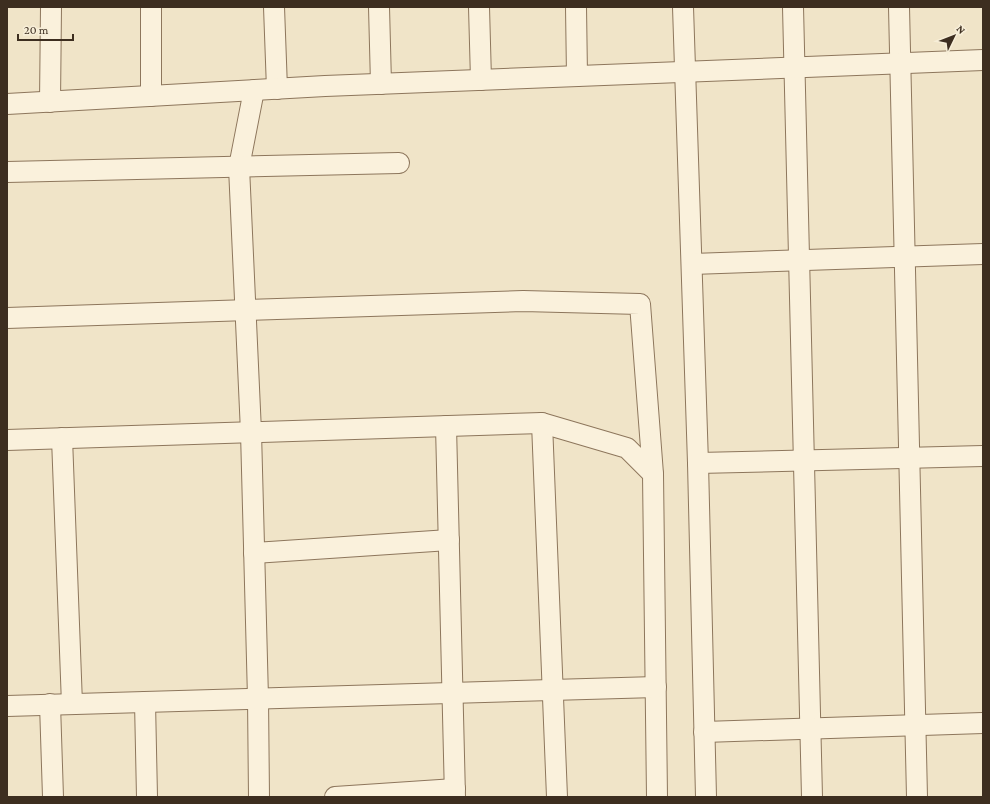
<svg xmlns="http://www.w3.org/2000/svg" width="990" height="804" viewBox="0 0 990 804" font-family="'Crimson Pro',serif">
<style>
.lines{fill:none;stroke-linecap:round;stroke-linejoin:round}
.minor-casing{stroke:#8d765c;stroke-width:22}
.minor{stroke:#faf1dc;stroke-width:20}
</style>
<rect width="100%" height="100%" fill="#f0e4c8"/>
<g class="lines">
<g class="minor-casing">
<g id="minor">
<polyline points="151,7 151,96"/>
<polyline points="274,7 277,89"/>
<polyline points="379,7 381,84"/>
<polyline points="479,7 481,80"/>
<polyline points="576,7 577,76"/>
<polyline points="683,7 698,463 706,797"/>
<polyline points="793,7 812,797"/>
<polyline points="899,7 917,797"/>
<polyline points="254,90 239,167 251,432 258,698 259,797"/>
<polyline points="50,102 51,7"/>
<polyline points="7,104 325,86 983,60"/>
<polyline points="7,172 399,163"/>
<polyline points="692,264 983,254"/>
<polyline points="7,318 523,301 640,304 653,474"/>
<polyline points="542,423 557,797"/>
<polyline points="446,426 455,797"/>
<polyline points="62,438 72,704"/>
<polyline points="7,440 542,423 627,448 653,474 657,797"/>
<polyline points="698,463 983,456"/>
<polyline points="254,553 449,540"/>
<polyline points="145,702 147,797"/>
<polyline points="50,704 53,797"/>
<polyline points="7,706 656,687"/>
<polyline points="704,732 983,723"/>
<polyline points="335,797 455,789"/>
</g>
</g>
<use href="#minor" class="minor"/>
</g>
<rect width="990" height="804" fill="none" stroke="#3d2e20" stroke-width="16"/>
<g transform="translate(954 36) rotate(47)" stroke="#f7eed8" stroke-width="3" paint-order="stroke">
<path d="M0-3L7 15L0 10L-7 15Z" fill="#3d2e20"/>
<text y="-6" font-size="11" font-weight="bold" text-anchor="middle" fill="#3d2e20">N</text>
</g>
<path d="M18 34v6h55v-6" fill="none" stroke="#3d2e20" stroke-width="2"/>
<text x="24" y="34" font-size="12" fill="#3d2e20" stroke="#f7eed8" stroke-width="3" paint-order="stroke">20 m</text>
</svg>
